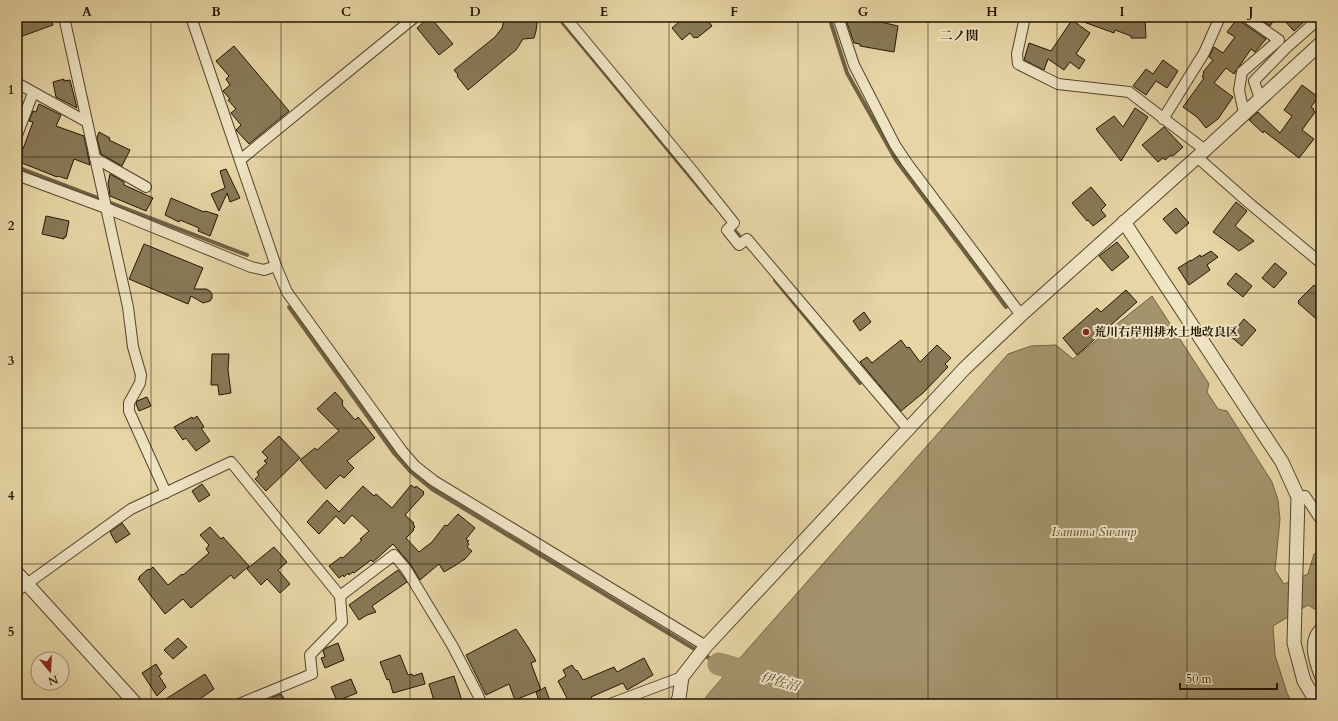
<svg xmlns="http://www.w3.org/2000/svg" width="1338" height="721" viewBox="0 0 1338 721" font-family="Cardo,'Noto Serif JP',serif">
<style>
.water{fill:#a4946e;stroke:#706143}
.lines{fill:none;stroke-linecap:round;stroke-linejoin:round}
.stream{stroke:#706143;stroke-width:4}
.river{stroke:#a4946e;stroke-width:23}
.building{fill:#887957;stroke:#221503}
.minor-casing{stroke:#53452c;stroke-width:12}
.tertiary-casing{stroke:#53452c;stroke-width:15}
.minor{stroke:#efe4c4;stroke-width:10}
.tertiary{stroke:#efe4c4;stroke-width:13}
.grid{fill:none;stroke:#221503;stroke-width:1;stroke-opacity:0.55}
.poi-dot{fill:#8f2418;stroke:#efe4c4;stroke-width:1.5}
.labels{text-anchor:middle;stroke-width:4;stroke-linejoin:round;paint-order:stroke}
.poi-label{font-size:12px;font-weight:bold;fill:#221503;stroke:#efe4c4;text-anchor:start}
.neighbourhood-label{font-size:13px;font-weight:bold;fill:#221503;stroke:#efe4c4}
.water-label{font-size:13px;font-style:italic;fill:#56482e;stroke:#efe4c4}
.neatline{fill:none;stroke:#221503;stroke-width:1.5}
.grid-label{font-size:13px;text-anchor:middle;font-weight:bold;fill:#221503}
</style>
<rect width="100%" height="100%" fill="#e7d5a5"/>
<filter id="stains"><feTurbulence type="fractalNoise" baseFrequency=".005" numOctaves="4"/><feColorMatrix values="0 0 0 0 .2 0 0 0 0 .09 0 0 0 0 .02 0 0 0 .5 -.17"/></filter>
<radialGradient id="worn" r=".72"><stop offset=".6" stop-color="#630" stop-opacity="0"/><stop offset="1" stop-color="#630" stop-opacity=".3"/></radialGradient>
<polygon class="water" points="1152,296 1209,384 1207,392 1218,409 1227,411 1272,482 1278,500 1280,519 1275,570 1284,584 1308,574 1314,554 1321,550 1321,613 1308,605 1273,626 1275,655 1287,693 1293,704 701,704 710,692 1008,354 1031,346 1056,345 1073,359"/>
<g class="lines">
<g class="stream">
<polyline points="558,17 712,203"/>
<polyline points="829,17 847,73 896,160 1006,307"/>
<polyline points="17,167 247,255"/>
<polyline points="732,227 744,242"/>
<polyline points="775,280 860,383"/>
<polyline points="289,307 394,453 410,471 432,489 719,664"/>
</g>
<polyline class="river" points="719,664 761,676"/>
</g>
<g class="building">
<polygon points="17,17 50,17 53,25 17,38"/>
<polygon points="430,17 453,44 439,55 417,28"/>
<polygon points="505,17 538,17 536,31 534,38 523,39 516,50 468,90 457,76 458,75 454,70 495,37 502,28"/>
<polygon points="685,17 705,17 712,26 697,38 696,37 694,38 690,33 682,40 672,28"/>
<polygon points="845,17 869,17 868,19 898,26 894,52 860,46 860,44 854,43"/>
<polygon points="1073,17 1145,17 1146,38 1131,38 1131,36 1115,30 1114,33 1073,18"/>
<polygon points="1261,17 1276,17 1270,26 1260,19"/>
<polygon points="1281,17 1309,17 1294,31"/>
<polygon points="1237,19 1266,39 1255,52 1251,49 1234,74 1226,68 1214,83 1233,97 1218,119 1206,128 1197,117 1183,107 1204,78 1202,77 1204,73 1203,72 1213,60 1209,57 1214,47 1223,53 1235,37 1227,32"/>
<polygon points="1072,20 1090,33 1076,54 1085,60 1079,69 1070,62 1064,70 1048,59 1044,70 1024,60 1029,43 1051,51"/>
<polygon points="234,46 289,111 249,144 236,130 241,125 231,113 236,109 228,100 230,99 223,91 230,85 226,79 229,76 216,61"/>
<polygon points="1163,60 1178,71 1167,88 1156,81 1146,95 1133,86 1146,69 1153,74"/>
<polygon points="64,79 64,81 70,80 77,108 56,97 53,82"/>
<polygon points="1302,85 1318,97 1311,107 1314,109 1313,110 1315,112 1302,130 1314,139 1299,158 1264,131 1263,133 1249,120 1258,112 1280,133 1292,116 1284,110"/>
<polygon points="39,104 61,115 56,126 84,136 90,165 74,159 67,179 58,176 57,177 17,161 17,146 23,149 33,122 29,121 33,111 36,112"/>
<polygon points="1135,108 1148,117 1121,161 1096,129 1114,116 1123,127"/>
<polygon points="1164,127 1183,147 1173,156 1171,155 1165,160 1163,158 1158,162 1142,145"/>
<polygon points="99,132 110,138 109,140 130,150 122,166 101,154 97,138"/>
<polygon points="226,169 240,198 230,202 227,193 219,211 211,194 225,188 220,171"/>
<polygon points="110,174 124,182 124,185 153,198 146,211 110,196 109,188 108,184"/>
<polygon points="1091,187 1106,205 1101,210 1106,216 1093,226 1088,220 1087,221 1072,203"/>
<polygon points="171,198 204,212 205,211 218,215 210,236 198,231 199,228 180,220 179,222 165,215"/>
<polygon points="1236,202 1247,211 1235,226 1254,241 1239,251 1213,232"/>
<polygon points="1176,208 1189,223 1176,234 1163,219"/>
<polygon points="46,216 69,221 66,237 64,237 64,239 42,234"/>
<polygon points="1117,242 1129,257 1112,271 1099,256"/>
<polygon points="144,244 203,268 194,289 206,289 210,291 212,294 212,298 210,301 203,303 191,296 188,304 129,279"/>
<polygon points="1211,251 1218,257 1207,265 1210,270 1189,285 1178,268 1191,260 1191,261 1200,255 1201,257"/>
<polygon points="1275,263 1287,273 1274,288 1262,278"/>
<polygon points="1236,273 1252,286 1243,297 1227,284"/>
<polygon points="1314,285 1321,291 1321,323 1298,303 1299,302 1298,301"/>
<polygon points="1126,290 1137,302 1077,355 1063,338 1097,308 1101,312"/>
<polygon points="864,312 871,322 860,331 853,321"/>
<polygon points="1244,319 1256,330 1242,346 1230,336"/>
<polygon points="901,340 907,348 909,347 920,362 937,345 951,358 945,364 948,367 923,393 901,411 860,362 867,357 872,363"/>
<polygon points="212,354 229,354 228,370 231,393 219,395 218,385 211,385"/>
<polygon points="335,392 343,401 342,403 343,404 342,405 355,420 358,417 375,438 347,461 354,468 344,478 340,475 326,489 313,475 300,460 315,448 317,450 339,431 317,409"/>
<polygon points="147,397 151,406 139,411 136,404 137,401"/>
<polygon points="197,416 204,427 201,428 210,441 196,451 186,438 183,440 174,427 192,417 193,419"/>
<polygon points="279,436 300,458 266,491 255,479 259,475 257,472 267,463 264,461 268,458 262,452"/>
<polygon points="202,484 210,495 199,502 192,491"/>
<polygon points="411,485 415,488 416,486 424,492 423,493 424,494 405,515 414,523 413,524 415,527 413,529 414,530 406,538 419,552 432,542 445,525 447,526 458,514 475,528 466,539 469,541 467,542 469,544 467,547 472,551 464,560 463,560 456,565 444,572 439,564 420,580 411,565 393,544 373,562 371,560 354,573 353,572 349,575 348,573 344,577 343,575 339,578 329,566 341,557 343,558 362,540 360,539 369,531 352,515 344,524 336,516 319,534 307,522 327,500 339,512 363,486 374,496 376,494 392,508"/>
<polygon points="122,523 130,534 116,543 110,532"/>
<polygon points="210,527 221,539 223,537 249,566 234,579 231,575 191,608 183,599 165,614 138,579 140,578 139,577 148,569 149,570 153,567 168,585 182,574 183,575 209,553 206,549 209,545 200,535"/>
<polygon points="274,547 287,562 278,570 290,584 280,593 267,579 261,585 247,569"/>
<polygon points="398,570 407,582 372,606 376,612 367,615 359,620 349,605"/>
<polygon points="516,629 528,647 536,661 531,663 541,690 545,687 551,704 540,704 536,692 540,690 515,700 509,684 486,695 466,655"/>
<polygon points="178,638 187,647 173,659 164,650"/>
<polygon points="338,643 344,660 325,668 321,658 325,657 323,651 326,648"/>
<polygon points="400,655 408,675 412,674 413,676 422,673 425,684 393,693 389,679 387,680 380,662"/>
<polygon points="644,658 653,675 627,690 623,683 591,697 592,699 576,704 570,704 558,681 566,676 563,670 572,665 576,671 577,670 583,680 614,667 617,672"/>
<polygon points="156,664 162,674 159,676 166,687 157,696 142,673"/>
<polygon points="205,674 214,689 193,704 158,704"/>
<polygon points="454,676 463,704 435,704 429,684"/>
<polygon points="351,679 357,693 337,701 331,687"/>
<polygon points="281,694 288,704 262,704 273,697"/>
</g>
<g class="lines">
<g class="minor-casing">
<g id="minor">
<polyline points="64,17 128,307 133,347 141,375 140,383 129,403 129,411 166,493"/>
<polyline points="191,17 276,266 287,292 402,451 415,466 434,481 706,646"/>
<polyline points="565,17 691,169 734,223 727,230 739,245 747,239 909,430"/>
<polyline points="838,17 854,65 895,145 907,163 1021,315"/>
<polyline points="1025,17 1017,54 1018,64 1058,84 1129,92 1205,150"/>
<polyline points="17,83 87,122"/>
<polyline points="1260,99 1254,81 1286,48 1321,17"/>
<polyline points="1244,113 1239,90 1242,72 1279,40 1246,17"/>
<polyline points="1163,119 1204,53 1220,17"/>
<polyline points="17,135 33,93"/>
<polyline points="1197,157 1249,203 1321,263"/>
<polyline points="95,158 146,187"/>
<polyline points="240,160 415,17"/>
<polyline points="17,175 106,208 251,267 264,270 276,266"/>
<polyline points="1298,497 1305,496 1321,520"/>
<polyline points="17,591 131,509 231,462 340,596 342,622 310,655 312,674 239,704"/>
<polyline points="340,596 394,555 406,569 452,645 478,695 481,704"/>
<path d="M1321 628C1306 641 1315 664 1321 679"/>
<polyline points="610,704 682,677"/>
</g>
</g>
<g class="tertiary-casing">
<g id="tertiary">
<polyline points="1124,222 1282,462 1298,497 1294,643 1304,681 1318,704"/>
<polyline points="17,573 136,704"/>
<polyline points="676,704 679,698 682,677 706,646 965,368 1021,315 1205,150 1321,43"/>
</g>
</g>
<use href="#minor" class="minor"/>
<use href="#tertiary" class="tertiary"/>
</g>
<path class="grid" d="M151 17V704M281 17V704M410 17V704M540 17V704M669 17V704M798 17V704M928 17V704M1057 17V704M1187 17V704M17 157H1321M17 293H1321M17 428H1321M17 564H1321"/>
<circle class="poi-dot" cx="1086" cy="332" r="4"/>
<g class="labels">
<g class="poi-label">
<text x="1094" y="336">荒川右岸用排水土地改良区</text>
</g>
<g class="neighbourhood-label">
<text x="959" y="40">二ノ関</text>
</g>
<g class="water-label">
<text x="1094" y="536">Isanuma Swamp</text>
<text transform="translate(780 681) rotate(15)" y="5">伊佐沼</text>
</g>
</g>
<rect width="1338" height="721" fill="none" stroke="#e7d5a5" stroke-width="44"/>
<g transform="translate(50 671) rotate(162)"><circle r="19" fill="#efe4c4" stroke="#9d9177"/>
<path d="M0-3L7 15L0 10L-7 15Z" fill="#8f2418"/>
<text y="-6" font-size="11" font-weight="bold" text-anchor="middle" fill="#221503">N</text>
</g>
<path d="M1180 683v6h97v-6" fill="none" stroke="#221503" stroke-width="2"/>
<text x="1186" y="683" font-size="12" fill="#221503" stroke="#efe4c4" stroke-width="3" paint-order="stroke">50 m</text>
<rect x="22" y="22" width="1294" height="677" class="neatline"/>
<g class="grid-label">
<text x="87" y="16">A</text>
<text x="216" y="16">B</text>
<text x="346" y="16">C</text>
<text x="475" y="16">D</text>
<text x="604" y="16">E</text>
<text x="734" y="16">F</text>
<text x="863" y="16">G</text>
<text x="992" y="16">H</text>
<text x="1122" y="16">I</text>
<text x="1251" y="16">J</text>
<text x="11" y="94">1</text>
<text x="11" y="230">2</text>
<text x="11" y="365">3</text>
<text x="11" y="500">4</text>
<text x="11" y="636">5</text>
</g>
<rect width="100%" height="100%" filter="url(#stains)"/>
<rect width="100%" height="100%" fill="url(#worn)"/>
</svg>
